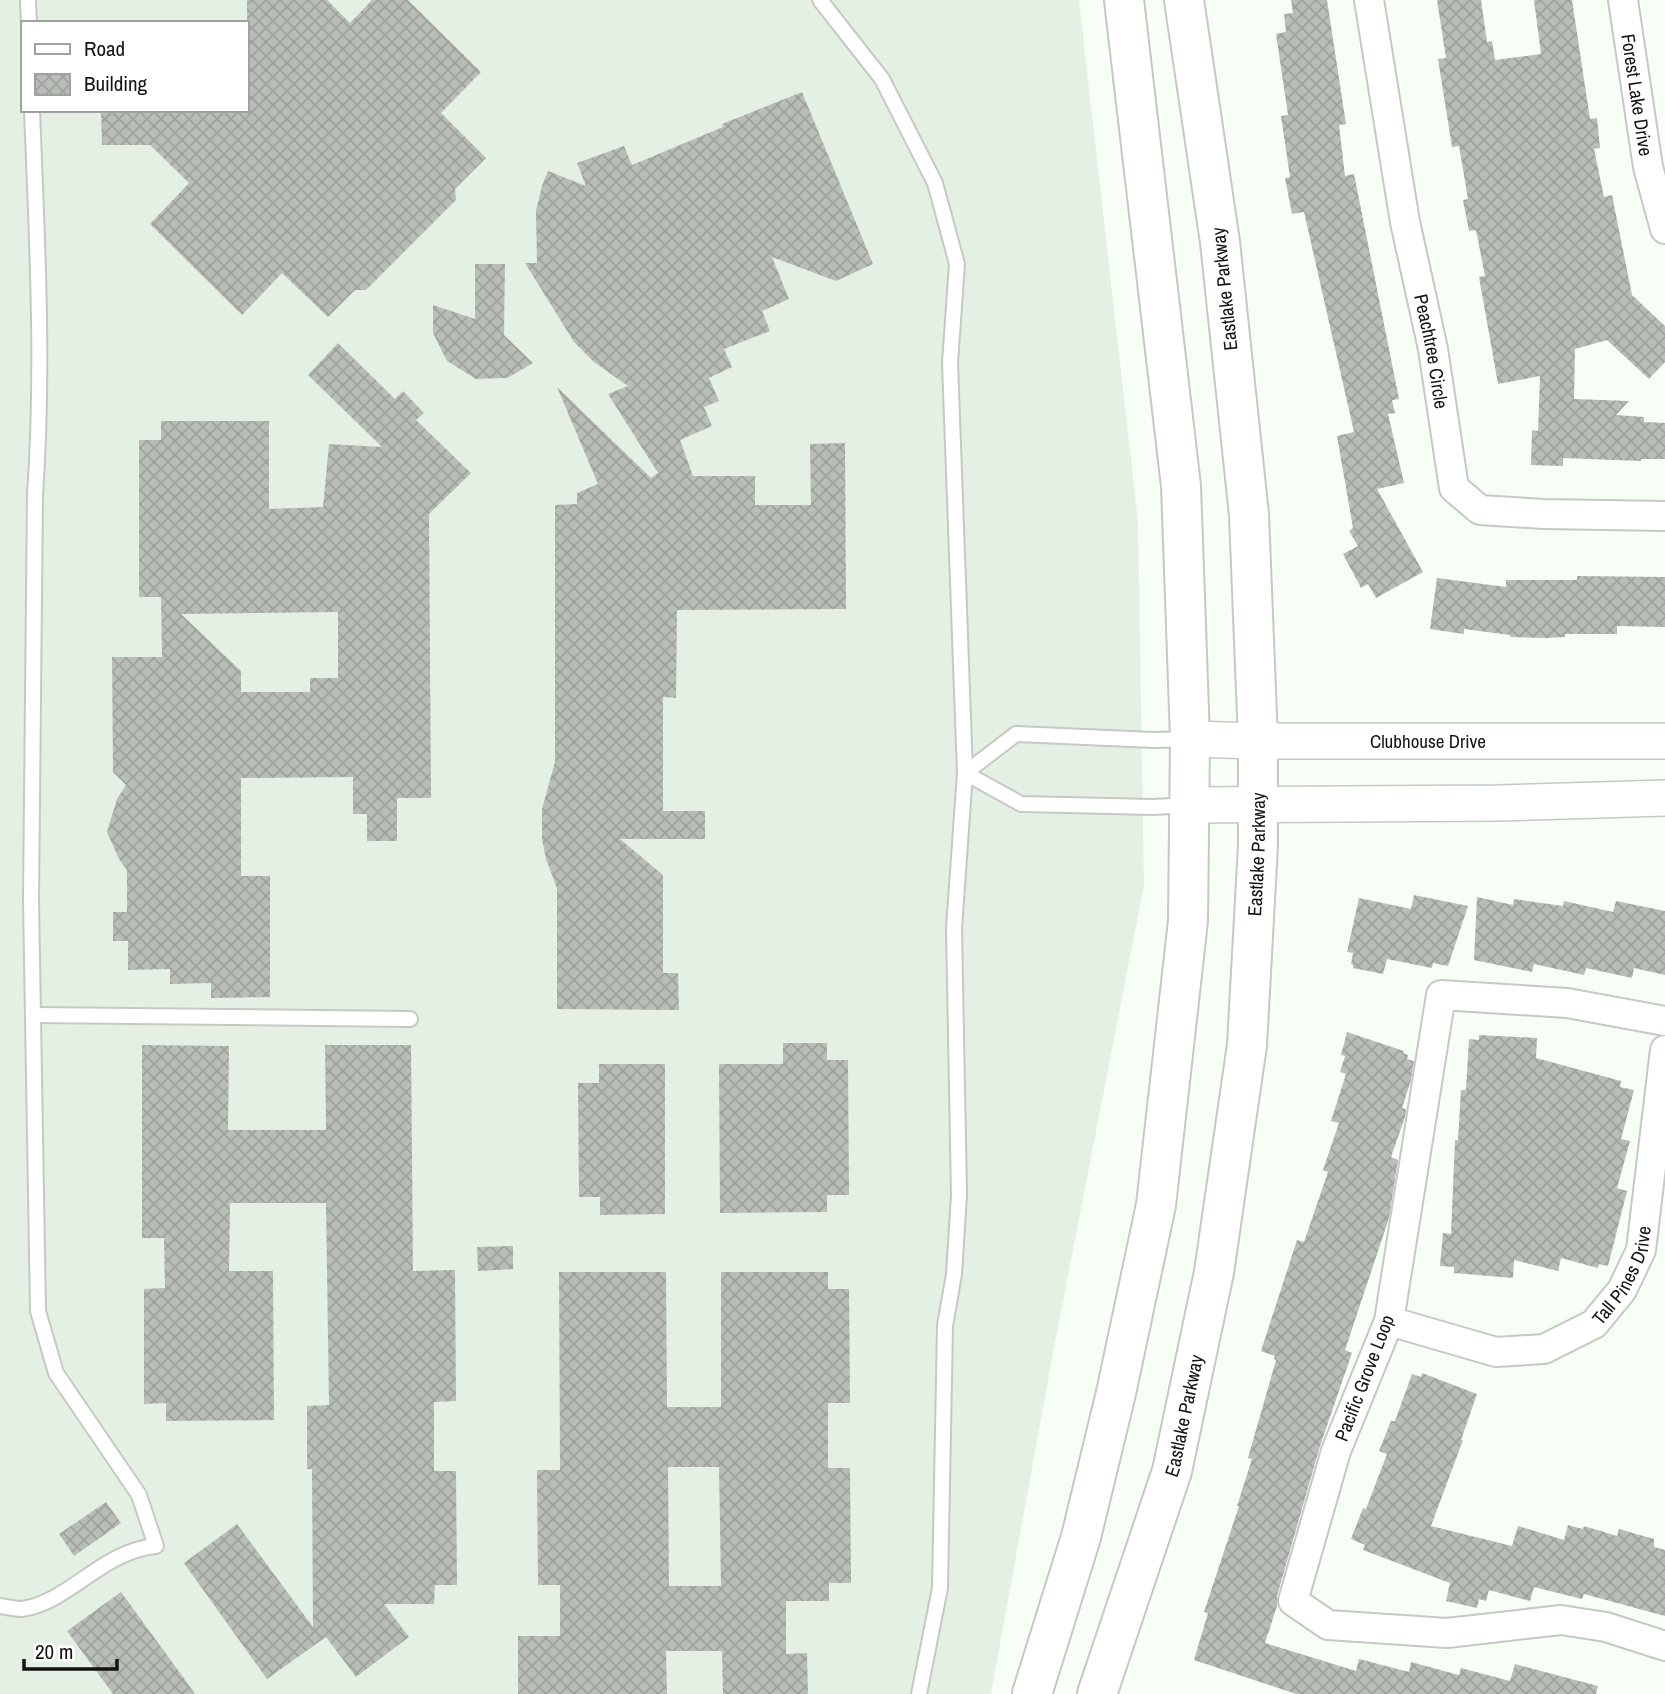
<svg xmlns="http://www.w3.org/2000/svg" width="1665" height="1694" viewBox="0 0 1665 1694" font-family="'Archivo Narrow',sans-serif">
<style>
.built{fill:#e5f0e4;fill-rule:evenodd}
.building{fill:url(#building-cross-hatch);fill-rule:evenodd}
.lines{fill:none;stroke-linecap:round;stroke-linejoin:round}
.service-casing{stroke:#c4cac3;stroke-width:18}
.minor-casing{stroke:#c4cac3;stroke-width:32}
.tertiary-casing{stroke:#c4cac3;stroke-width:38}
.primary-casing{stroke:#c4cac3;stroke-width:42}
.service{stroke:#fff;stroke-width:14}
.minor{stroke:#fff;stroke-width:28}
.tertiary{stroke:#fff;stroke-width:35}
.primary{stroke:#fff;stroke-width:38}
.labels{text-anchor:middle;stroke-width:5;stroke-linejoin:round;paint-order:stroke}
.street-label{font-size:19px;fill:#121412;stroke:#fff}
</style>
<defs>
<pattern id="building-cross-hatch" width="8" height="8" patternUnits="userSpaceOnUse" patternTransform="scale(1.75)"><rect width="8" height="8" fill="#b8beb7"/><path d="M0 0l8 8M0 8l8-8" fill="none" stroke="#9da29c"/></pattern>
</defs>
<rect width="100%" height="100%" fill="#f7fef6"/>
<path class="built" d="M0 0H1079L1138 521 1144 885 1054 1348 991 1694H0ZM23 23H247V110H23Z"/>
<g class="building">
<polygon points="247,0 327,0 350,23 372,0 408,0 481,72 441,113 486,158 455,189 456,200 366,290 355,290 328,317 282,273 242,315 150,224 189,183 150,145 102,145 101,110 247,110"/>
<polygon points="1291,0 1327,0 1346,124 1339,125 1345,176 1354,174 1399,399 1392,400 1395,413 1388,414 1404,483 1377,489 1423,572 1376,598 1368,584 1361,588 1343,554 1358,546 1349,531 1353,528 1337,436 1354,432 1304,212 1292,214 1285,178 1290,177 1281,116 1288,115 1276,34 1286,32 1284,14 1293,13"/>
<polygon points="1437,0 1481,0 1487,42 1492,41 1495,60 1541,54 1534,0 1572,0 1590,119 1597,118 1600,148 1594,149 1604,197 1612,195 1632,295 1665,326 1665,362 1649,379 1607,340 1575,349 1574,399 1629,401 1616,415 1644,417 1644,422 1665,423 1665,459 1641,459 1641,461 1563,458 1563,466 1531,465 1532,430 1538,431 1540,376 1498,384 1479,277 1485,276 1476,230 1469,231 1463,200 1468,199 1459,146 1452,147 1438,59 1446,58"/>
<polygon points="802,92 873,264 836,281 772,257 789,299 762,311 770,331 724,349 732,367 709,378 719,401 704,407 712,426 680,440 693,476 755,476 755,505 811,505 810,444 845,443 846,609 677,610 676,698 663,697 663,811 705,811 705,839 620,839 663,875 663,973 678,973 679,1010 557,1009 557,888 546,859 542,839 542,809 555,762 555,505 577,504 577,493 598,484 557,387 651,478 658,473 608,394 628,386 594,362 574,342 525,263 537,263 536,211 542,186 548,171 586,186 577,163 624,146 632,165 723,127 722,124"/>
<polygon points="475,264 505,264 504,335 533,363 507,378 476,379 447,361 433,333 433,305 475,319"/>
<path d="M338 343 395 399 403 391 424 413 416 420 471 473 429 514 431 798H397V841H367V814H353V777L241 778V876H270V997L211 998V983L170 984V969L128 970V941H113V912H127V870L119 859 107 832 117 799 126 785 113 772 112 657H162L161 597H139V440H161V421H269V509L323 507 329 444 382 447 308 375ZM338 612V678H310V692H241V671L181 614Z"/>
<polygon points="1577,576 1665,577 1665,627 1617,626 1617,634 1565,634 1565,637 1546,638 1510,637 1510,635 1464,629 1464,634 1430,629 1437,578 1506,587 1506,580 1577,580"/>
<polygon points="1414,895 1468,906 1448,966 1433,963 1432,968 1387,959 1383,974 1353,968 1353,965 1351,964 1353,953 1347,952 1359,898 1411,909"/>
<polygon points="1477,897 1513,905 1514,899 1563,906 1564,901 1613,912 1616,901 1665,911 1665,975 1634,968 1632,978 1586,968 1584,975 1534,964 1532,972 1474,960"/>
<polygon points="1347,1032 1404,1051 1403,1053 1408,1055 1407,1059 1414,1061 1411,1080 1402,1108 1406,1109 1405,1117 1391,1157 1398,1160 1389,1218 1345,1350 1352,1353 1320,1446 1277,1596 1277,1606 1265,1643 1356,1671 1359,1659 1409,1672 1411,1662 1459,1675 1461,1668 1510,1681 1515,1664 1598,1686 1596,1694 1296,1694 1194,1660 1208,1613 1204,1612 1239,1506 1237,1506 1252,1459 1248,1458 1276,1360 1274,1359 1275,1356 1261,1351 1297,1240 1304,1242 1328,1172 1323,1170 1339,1123 1331,1121 1346,1074 1340,1072 1345,1056 1341,1055"/>
<polygon points="1479,1035 1537,1038 1536,1058 1621,1081 1620,1087 1634,1090 1621,1139 1630,1141 1617,1188 1627,1191 1608,1266 1599,1264 1598,1268 1561,1258 1558,1271 1514,1260 1513,1278 1454,1273 1454,1267 1440,1266 1443,1233 1451,1234 1455,1140 1458,1140 1461,1090 1466,1090 1469,1039 1479,1040"/>
<polygon points="783,1043 827,1043 827,1060 848,1060 849,1195 827,1195 827,1212 720,1213 719,1064 783,1064"/>
<polygon points="142,1045 229,1046 228,1130 326,1130 325,1045 411,1045 413,1271 455,1270 456,1401 434,1402 434,1471 456,1471 457,1585 435,1585 434,1604 384,1604 409,1637 356,1677 326,1637 267,1679 184,1563 237,1524 313,1627 312,1469 307,1469 307,1406 329,1405 326,1203 230,1203 229,1271 273,1271 274,1420 166,1421 166,1403 144,1404 144,1289 165,1288 164,1238 142,1238"/>
<polygon points="599,1064 665,1064 665,1214 600,1215 600,1197 579,1197 578,1083 599,1083"/>
<polygon points="513,1246 513,1269 478,1271 477,1247"/>
<path d="M559 1272H666L667 1407H721V1272H828V1289H849L850 1403H828V1468H850L851 1583H829V1601H786V1654L807 1653 808 1694H723L722 1651H666L667 1694H518V1636H560V1585H538L537 1470H560ZM668 1467H719L721 1586H669Z"/>
<polygon points="1422,1373 1477,1394 1461,1440 1463,1440 1431,1526 1512,1546 1518,1526 1564,1540 1568,1525 1583,1529 1584,1526 1617,1536 1619,1529 1654,1539 1654,1547 1665,1550 1665,1616 1584,1594 1582,1599 1534,1587 1530,1601 1489,1590 1486,1601 1479,1599 1477,1608 1446,1601 1450,1583 1363,1550 1365,1545 1351,1539 1363,1508 1366,1509 1387,1454 1379,1451 1391,1421 1395,1421 1412,1374 1421,1377"/>
<polygon points="106,1502 121,1523 74,1556 59,1534"/>
<polygon points="121,1592 183,1677 195,1694 113,1694 67,1631"/>
</g>
<g class="lines">
<g class="service-casing">
<g id="service">
<polyline points="28,0 29,23"/>
<polyline points="820,0 882,79 935,183 957,264 950,363 965,773 954,928 959,1195 954,1274 945,1326 940,1588 919,1694"/>
<polyline points="1189,739 1154,740 1016,734 965,773 1021,804 1153,807 1189,805"/>
<polyline points="33,1015 410,1019"/>
<path d="M0 1606C7 1607 15 1609 22 1609 68 1603 102 1551 156 1546L139 1495 56 1373 38 1311 31 900 35 495C44 367 37 238 32 110"/>
</g>
</g>
<g class="minor-casing">
<g id="minor">
<path id="s1" d="M1369 0 1405 222 1433 349 1454 488 1480 510 1544 514 1665 516"/>
<path id="s2" d="M1623 0 1648 167 1665 229"/>
<polyline points="1665,1021 1567,1003 1441,995 1389,1321 1336,1451 1293,1601 1328,1625 1447,1633 1561,1620 1606,1627 1665,1646"/>
<path id="s3" d="M1389 1321 1496 1352 1544 1349 1594 1324 1622 1290 1641 1250 1665 1050"/>
</g>
</g>
<g class="tertiary-casing">
<g id="tertiary">
<path id="s4" d="M1190 739 1258 741H1665"/>
<polyline points="1190,805 1497,803 1665,798"/>
</g>
</g>
<g class="primary-casing">
<g id="primary">
<polyline points="1032,1694 1081,1537 1116,1393 1156,1205 1188,921 1190,739 1181,486 1124,0"/>
<path id="s5" d="M1097 1694 1172 1471 1214 1272 1247 1045 1258 845V741L1249 515 1220 242 1184 0"/>
</g>
</g>
<use href="#service" class="service"/>
<use href="#minor" class="minor"/>
<use href="#tertiary" class="tertiary"/>
<use href="#primary" class="primary"/>
</g>
<g class="labels">
<g class="street-label">
<text dy="7" stroke="none"><textPath href="#s2" startOffset="96">Forest Lake Drive</textPath></text>
<text transform="translate(1224 289) rotate(-96)" y="7">Eastlake Parkway</text>
<text dy="7" stroke="none"><textPath href="#s1" startOffset="357">Peachtree Circle</textPath></text>
<text dy="7" stroke="none"><textPath href="#s4" startOffset="238">Clubhouse Drive</textPath></text>
<text dy="7" stroke="none"><textPath href="#s5" startOffset="859">Eastlake Parkway</textPath></text>
<text dy="7" stroke="none"><textPath href="#s3" startOffset="273">Tall Pines Drive</textPath></text>
<text transform="translate(1364 1378) rotate(-69)" y="7">Pacific Grove Loop</text>
<text dy="7" stroke="none"><textPath href="#s5" startOffset="292">Eastlake Parkway</textPath></text>
</g>
</g>
<rect x="21" y="21" width="228" height="91" fill="#ffffff" stroke="#a0a1a0" stroke-width="2"/>
<rect x="35" y="44" width="35" height="10" fill="#ffffff" stroke="#a0a1a0" stroke-width="2"/>
<text x="84" y="56" font-size="21" fill="#121412">Road</text>
<rect x="35" y="74" width="35" height="21" fill="url(#building-cross-hatch)" stroke="#a0a1a0" stroke-width="2"/>
<text x="84" y="91" font-size="21" fill="#121412">Building</text>
<path d="M24 1659v10h93v-10" fill="none" stroke="#121412" stroke-width="3.5"/>
<text x="35" y="1659" font-size="21" fill="#121412" stroke="#ffffff" stroke-width="5" paint-order="stroke">20 m</text>
</svg>
